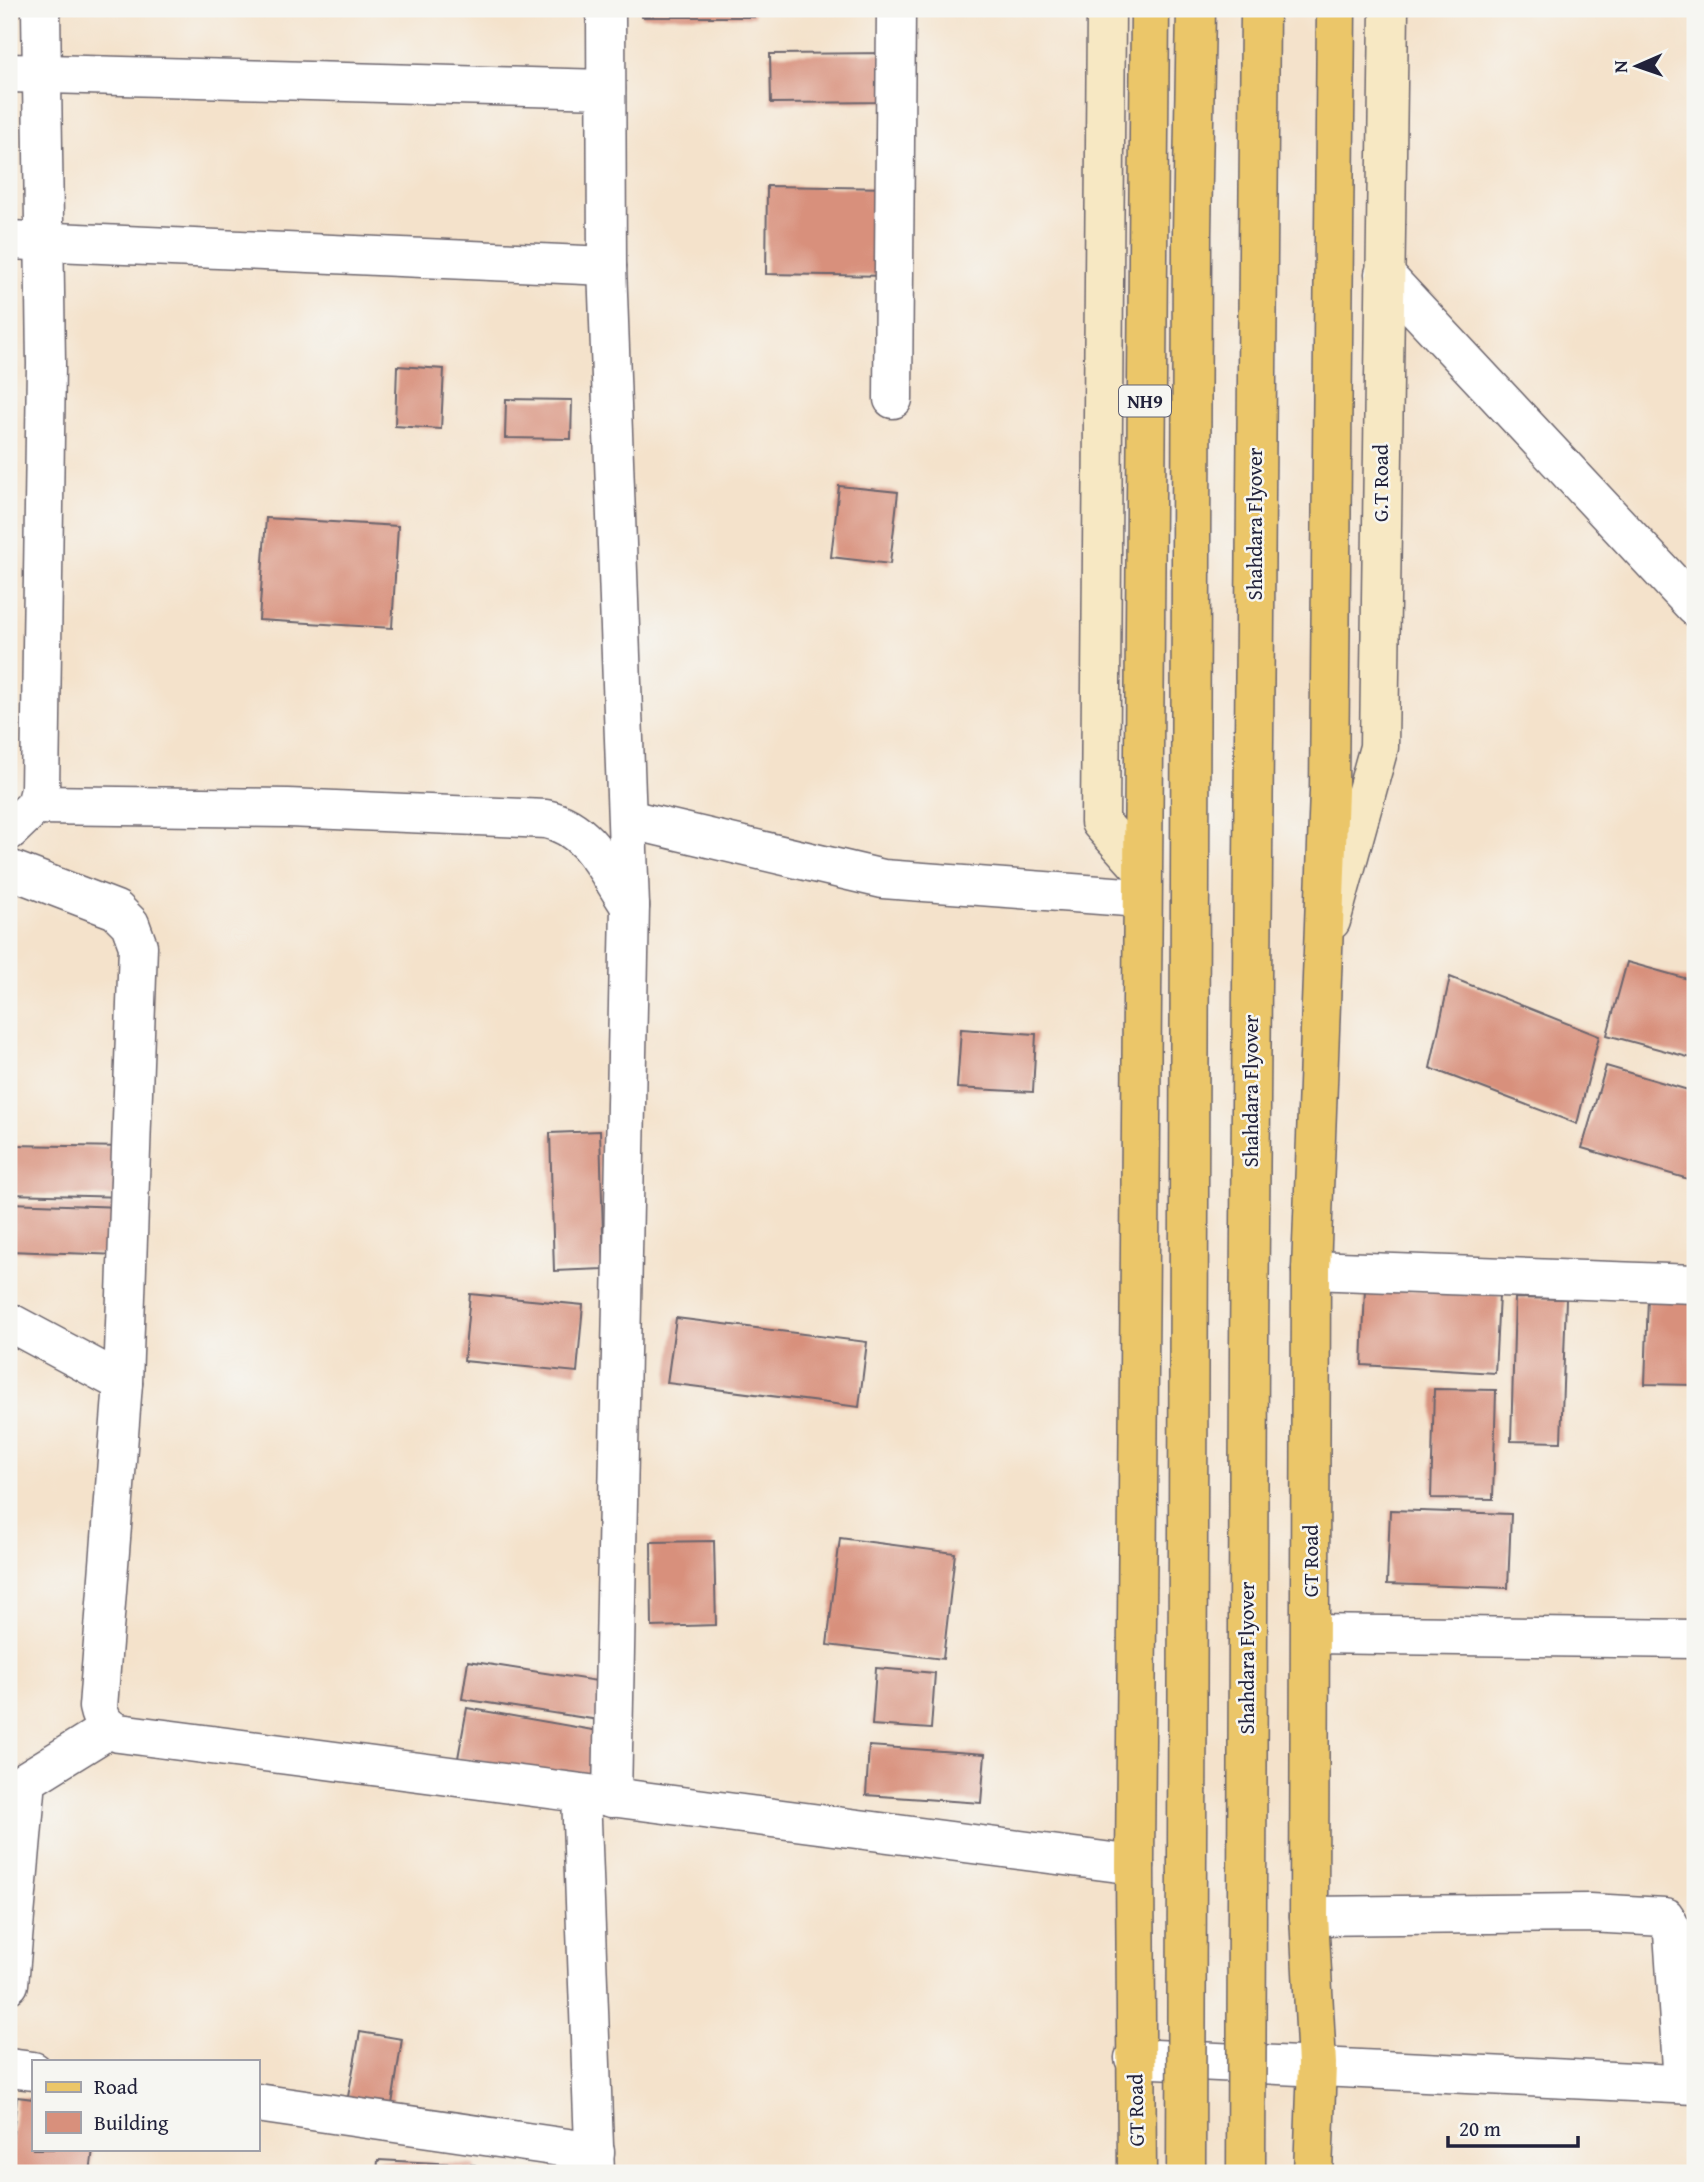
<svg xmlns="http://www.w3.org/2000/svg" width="1704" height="2182" viewBox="0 0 1704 2182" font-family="'Gentium Book Plus',serif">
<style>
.building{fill:#d8907c}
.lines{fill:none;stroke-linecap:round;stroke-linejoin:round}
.street-casing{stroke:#6c656d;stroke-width:41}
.secondary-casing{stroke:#6c656d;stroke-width:41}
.primary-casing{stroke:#6c656d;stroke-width:41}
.street{stroke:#fff;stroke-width:38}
.secondary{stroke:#f7e8c3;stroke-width:38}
.primary{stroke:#ebc669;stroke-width:38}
.highway-bridge-casing{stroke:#6c656d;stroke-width:41;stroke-linecap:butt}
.highway-bridge{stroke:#ebc669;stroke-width:38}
.labels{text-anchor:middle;stroke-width:5;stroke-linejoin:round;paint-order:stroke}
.shield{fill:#f6f6f2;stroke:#626272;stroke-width:2}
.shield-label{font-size:19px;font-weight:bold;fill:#22223b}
.street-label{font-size:21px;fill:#22223b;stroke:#f6f6f2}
</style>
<rect width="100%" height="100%" fill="#f6f6f2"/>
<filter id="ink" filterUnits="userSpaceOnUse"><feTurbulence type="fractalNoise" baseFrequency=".0143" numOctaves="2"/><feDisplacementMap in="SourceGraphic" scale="14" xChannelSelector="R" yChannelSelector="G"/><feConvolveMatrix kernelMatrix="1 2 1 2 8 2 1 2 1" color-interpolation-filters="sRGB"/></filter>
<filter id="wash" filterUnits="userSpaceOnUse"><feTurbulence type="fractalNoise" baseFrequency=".00686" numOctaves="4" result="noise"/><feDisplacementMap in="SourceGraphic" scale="28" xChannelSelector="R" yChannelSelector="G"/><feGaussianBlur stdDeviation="1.57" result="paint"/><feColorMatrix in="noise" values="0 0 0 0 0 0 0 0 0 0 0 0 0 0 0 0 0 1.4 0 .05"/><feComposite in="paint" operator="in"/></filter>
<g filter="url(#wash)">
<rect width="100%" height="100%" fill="#f4e2cb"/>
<g id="blocks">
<g class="building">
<rect x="642" y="9" width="112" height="8"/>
<polygon points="891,53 891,102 771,103 770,54"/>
<polygon points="767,186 893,188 892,276 766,274"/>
<polygon points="397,366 444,369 441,429 395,426"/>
<polygon points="506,399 572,400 571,439 505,438"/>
<polygon points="839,486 898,492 890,564 831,557"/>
<polygon points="266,518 398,526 392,628 259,620"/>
<polygon points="1627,962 1695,981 1695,1059 1607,1035"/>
<polygon points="1450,977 1599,1036 1577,1124 1430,1068"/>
<polygon points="961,1029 1036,1034 1033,1092 957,1088"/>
<polygon points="1606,1066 1695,1092 1695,1181 1582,1148"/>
<polygon points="600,1131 604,1269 554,1271 550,1133"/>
<polygon points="9,1145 126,1147 125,1197 9,1194"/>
<polygon points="9,1203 121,1207 120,1255 9,1251"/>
<polygon points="1365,1288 1499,1295 1495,1373 1362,1365"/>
<polygon points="470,1294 583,1305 577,1372 464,1361"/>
<polygon points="1648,1297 1695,1298 1695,1385 1645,1384"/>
<polygon points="1515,1298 1566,1299 1561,1442 1511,1441"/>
<polygon points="676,1318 867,1342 859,1407 667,1383"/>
<polygon points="1434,1389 1496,1390 1493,1499 1431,1498"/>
<polygon points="1390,1510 1511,1514 1508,1588 1387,1584"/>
<polygon points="840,1538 955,1553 943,1659 827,1645"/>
<polygon points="714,1541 716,1625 652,1627 651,1542"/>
<polygon points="468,1661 610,1683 605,1721 462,1699"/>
<polygon points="876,1668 935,1673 931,1729 872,1725"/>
<polygon points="467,1708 604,1732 596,1781 458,1758"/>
<polygon points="869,1746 985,1754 981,1803 866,1795"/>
<polygon points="360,2032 402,2039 391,2111 347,2102"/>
<polygon points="17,2097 33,2099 33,2149 93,2149 90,2173 9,2173"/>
<polygon points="378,2160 475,2165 474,2173 377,2173"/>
</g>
</g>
</g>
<g filter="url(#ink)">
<use href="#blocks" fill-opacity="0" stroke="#6c656d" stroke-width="2"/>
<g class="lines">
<g class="street-casing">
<g id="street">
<polyline points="606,9 607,266 630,906 612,1798"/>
<polyline points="9,73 606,89"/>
<polyline points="9,240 607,266"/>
<polyline points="1384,274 1695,607"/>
<polyline points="893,399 896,9"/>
<path d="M36 805 288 808 546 819C590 828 606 871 630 906"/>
<polyline points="628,819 883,879 1141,898"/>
<polyline points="9,831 36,805 40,790 46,364 41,9"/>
<polyline points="9,869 116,910 130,924 138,946 123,1383"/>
<polyline points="1311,1270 1695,1284"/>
<path d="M9 1322 123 1383 98 1707C101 1721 106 1728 119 1733L1135 1865"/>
<polyline points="1311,1634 1695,1639"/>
<polyline points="581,1794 595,2173"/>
<polyline points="1309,1916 1589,1913 1665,1917 1673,1932 1683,2083"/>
<polyline points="9,1984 27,1780 109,1729"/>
<polyline points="1134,2058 1695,2085"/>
<polyline points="9,2068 33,2071"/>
<polyline points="257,2103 595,2152"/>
</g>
</g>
<g class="secondary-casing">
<g id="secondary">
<polyline points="1106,9 1100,822 1142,869"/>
<polyline points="1331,921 1379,747 1389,9"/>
</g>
</g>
<g class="primary-casing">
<g id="primary">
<polyline points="1137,2173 1135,1865 1150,9"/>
<polyline points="1313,2173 1317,2064 1309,1916 1311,1270 1329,791 1336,9"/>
</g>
</g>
<use href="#street" class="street"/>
<use href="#secondary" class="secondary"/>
<use href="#primary" class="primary"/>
<g class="highway-bridge-casing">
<g id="highway-bridge">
<polyline points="1186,2173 1192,233 1196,9"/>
<polyline points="1246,2173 1249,1348 1260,9"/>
</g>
</g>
<use href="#highway-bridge" class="highway-bridge"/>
</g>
</g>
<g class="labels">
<rect class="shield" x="1119" y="385.5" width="52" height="31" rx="5"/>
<g class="shield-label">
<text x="1145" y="408">NH9</text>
</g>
<g class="street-label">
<text transform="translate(1381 483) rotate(-90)" y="7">G.T Road</text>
<text transform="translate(1255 524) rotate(-90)" y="7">Shahdara Flyover</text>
<text transform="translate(1251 1091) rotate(-90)" y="7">Shahdara Flyover</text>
<text transform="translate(1311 1561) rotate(-90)" y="7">GT Road</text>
<text transform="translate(1247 1658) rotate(-90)" y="7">Shahdara Flyover</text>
<text transform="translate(1136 2110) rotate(-91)" y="7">GT Road</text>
</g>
</g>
<rect width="1704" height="2182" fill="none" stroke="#f6f6f2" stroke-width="35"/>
<rect x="32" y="2060" width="228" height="91" fill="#f6f6f2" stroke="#a1a1a9" stroke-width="2"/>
<rect x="46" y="2082" width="35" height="10" fill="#ebc669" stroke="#a1a1a9" stroke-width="2"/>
<text x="94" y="2094" font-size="21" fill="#22223b">Road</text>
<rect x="46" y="2112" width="35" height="21" fill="#d8907c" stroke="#a1a1a9" stroke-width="2"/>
<text x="94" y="2130" font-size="21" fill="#22223b">Building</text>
<g transform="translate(1637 66) rotate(268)" stroke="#f6f6f2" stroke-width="5" paint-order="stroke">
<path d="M0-5L12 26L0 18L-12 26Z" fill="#22223b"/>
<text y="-10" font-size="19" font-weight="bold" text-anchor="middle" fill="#22223b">N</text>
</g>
<path d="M1448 2136v10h130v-10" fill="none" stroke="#22223b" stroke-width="3.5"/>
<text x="1459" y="2136" font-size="21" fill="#22223b" stroke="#f6f6f2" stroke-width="5" paint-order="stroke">20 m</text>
</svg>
